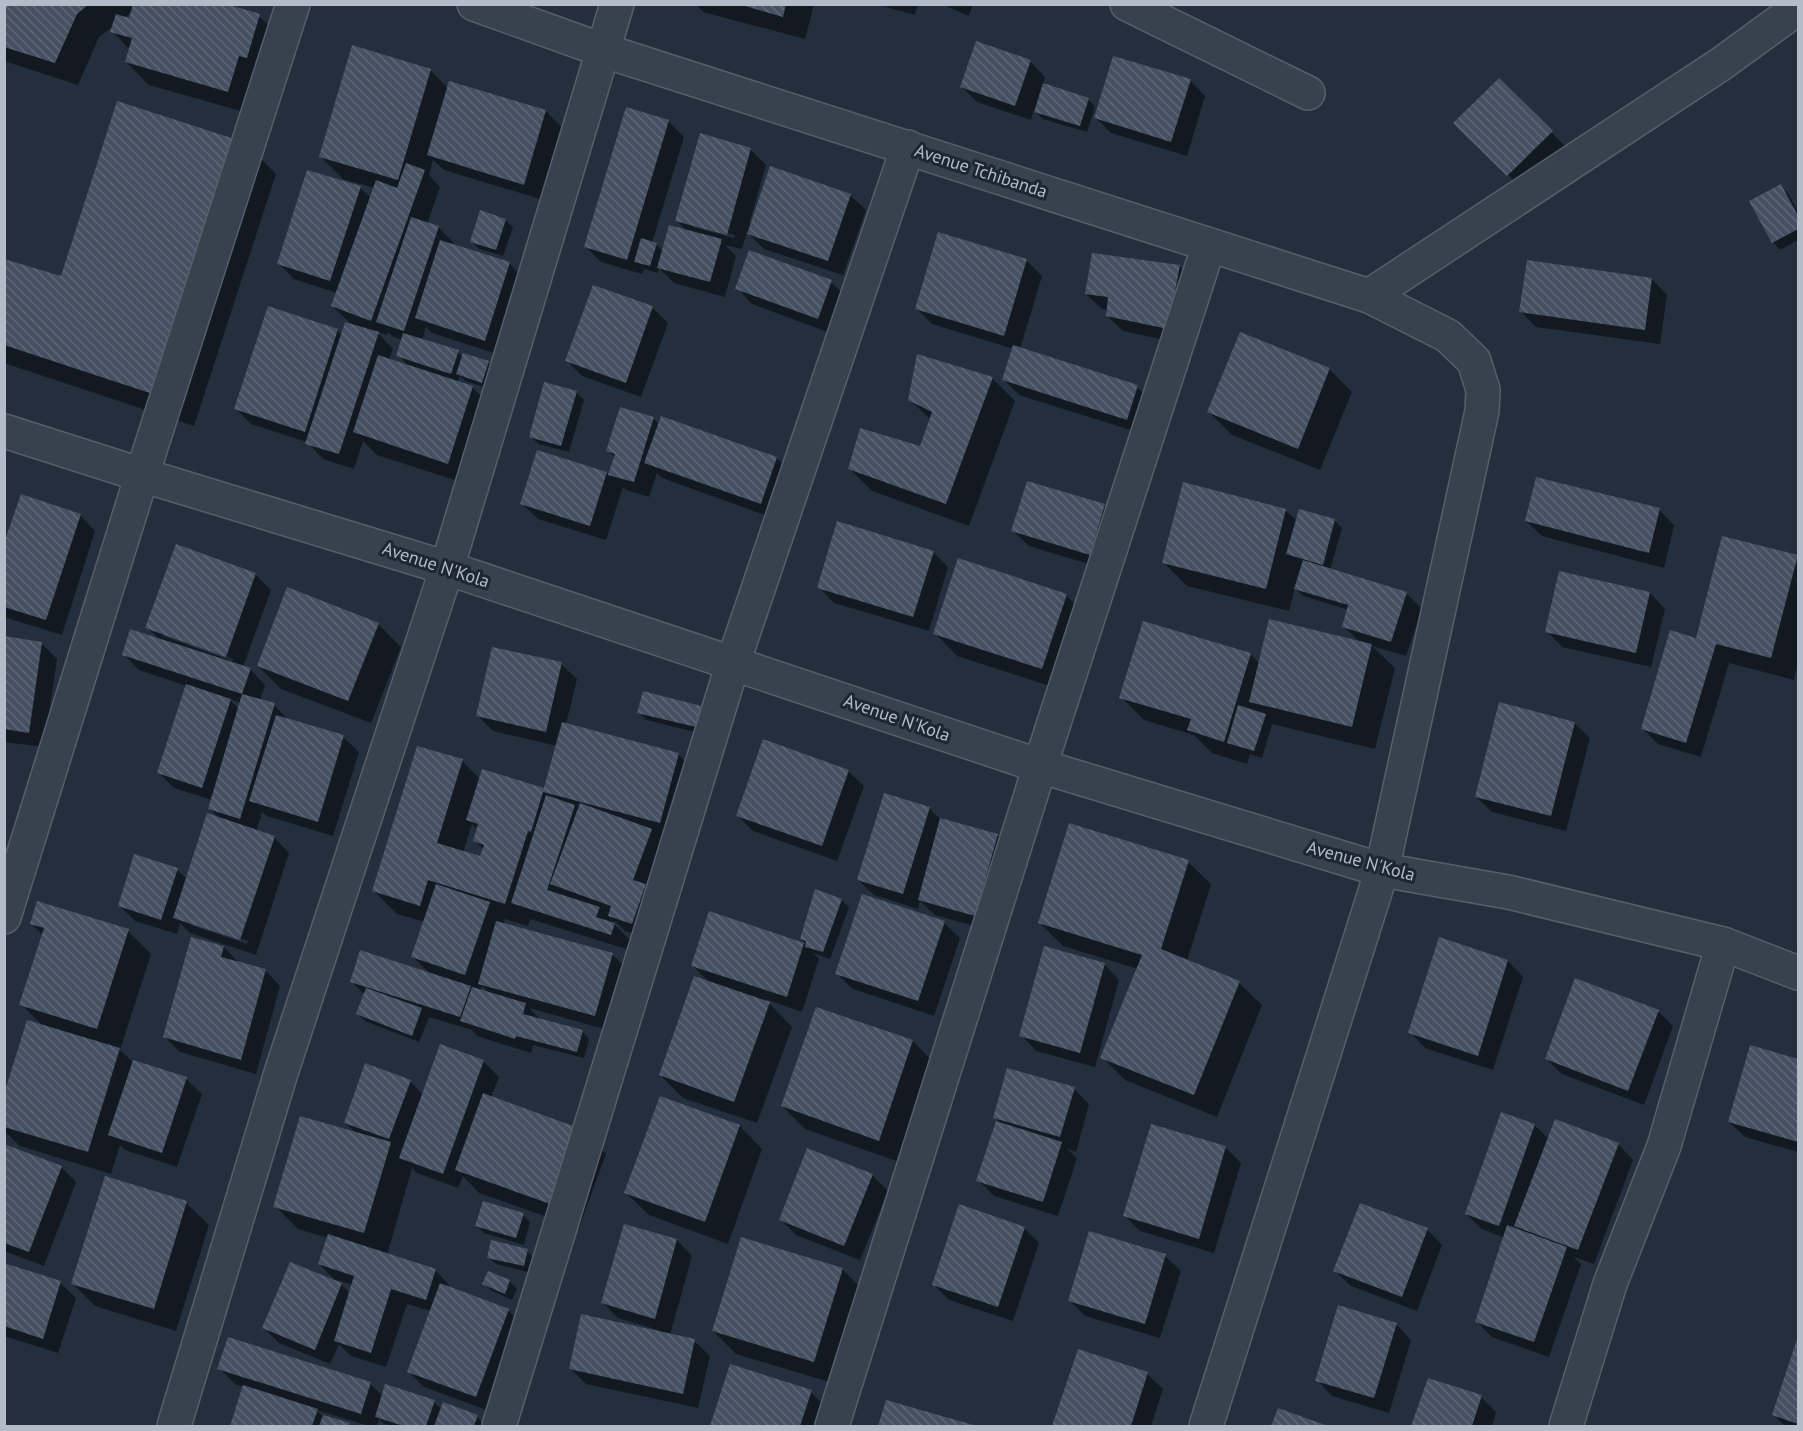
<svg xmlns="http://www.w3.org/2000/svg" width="1803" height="1431" viewBox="0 0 1803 1431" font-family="'PT Sans',sans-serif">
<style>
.shadow{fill:#0007;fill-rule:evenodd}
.building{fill:url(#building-back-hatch)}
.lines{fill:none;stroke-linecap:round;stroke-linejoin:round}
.street-casing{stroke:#565f6c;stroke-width:36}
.street{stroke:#38414e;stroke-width:33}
.labels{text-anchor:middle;stroke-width:6;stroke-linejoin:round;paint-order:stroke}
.street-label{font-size:18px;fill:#b4bcc9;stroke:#1d2633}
</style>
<defs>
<pattern id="building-back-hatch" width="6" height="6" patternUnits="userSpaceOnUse" patternTransform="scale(1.5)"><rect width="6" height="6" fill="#455162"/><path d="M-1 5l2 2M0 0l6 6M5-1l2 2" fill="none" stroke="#5d6877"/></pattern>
</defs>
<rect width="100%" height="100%" fill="#242f3e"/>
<g class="shadow">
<path d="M4 4H221L259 16 282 39 251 114 149 85 126 62 130 50 112 31 114 26 99 37 78 85 4 61ZM132 12 130 20 124 18Z"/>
<polygon points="696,4 814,4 805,39 703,12"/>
<polygon points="875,4 918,4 915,15"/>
<polygon points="941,4 973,4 969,16"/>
<polygon points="1030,61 1045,77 1043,85 1088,99 1095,107 1087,132 1043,119 1034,110 1031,120 977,102 962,87"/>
<path d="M430 70 448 88 546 111 561 127 540 199 444 170 433 160 429 175 440 187 427 224 439 228 454 243 453 246 509 263 524 279 500 355 432 333 426 327 422 340 458 352 463 357 488 363 495 370 490 389 465 381 460 376 457 382 472 387 495 410 470 485 377 455 363 441 354 469 323 459 307 442 251 424 236 409 337 330 342 335 352 325 332 306 337 293 294 279 279 264 360 188 371 198 374 188 343 179 320 156ZM376 331 387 335 388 332 393 337 403 340 398 355 409 367 389 361 393 349Z"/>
<polygon points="1190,80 1205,96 1187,156 1111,133 1096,118"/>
<polygon points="1499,80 1567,148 1524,191 1456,123"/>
<path d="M668 121 684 137 652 243 656 244 663 252 688 232 676 220 750 149 766 165 749 224 850 195 866 210 843 275 764 249 747 232 742 249 725 245 736 256 725 297 674 283 659 268 658 273 644 269 642 274 601 262 585 246ZM693 224 735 235 734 238 693 227Z"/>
<polygon points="246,144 276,174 194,426 4,363 4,260 62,278"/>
<polygon points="1781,186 1788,193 1798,212 1798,240 1780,250 1773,242"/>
<polygon points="505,220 513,227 503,256 479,249 471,241"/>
<polygon points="939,234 1027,261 1042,276 1020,349 1137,387 1153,402 1143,434 1019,395 1004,380 1014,349 932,324 916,308"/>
<polygon points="1179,266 1194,282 1183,344 1123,331 1107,316 1108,310 1102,309 1086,294"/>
<polygon points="1652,279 1667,295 1660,344 1536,327 1521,312"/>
<polygon points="831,282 847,297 833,334 752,304 737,288"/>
<polygon points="652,307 668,323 641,397 582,376 567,361"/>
<polygon points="1329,369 1352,392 1320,470 1232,435 1209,412"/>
<polygon points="992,378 1015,401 969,526 872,491 849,468 921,448 931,420 909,399"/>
<polygon points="576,392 584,400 569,452 538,444 531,436"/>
<polygon points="653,418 659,424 777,458 792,473 776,519 662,478 657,473 649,497 626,490 623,487 606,540 538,519 522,504 607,473 610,476 615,458 608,450"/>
<polygon points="1104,506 1119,521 1105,569 1029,546 1013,531"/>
<polygon points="1285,510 1297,521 1300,510 1335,521 1342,528 1330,570 1406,593 1422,609 1406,656 1372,646 1395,668 1375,749 1272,724 1262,758 1250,754 1247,764 1212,753 1194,735 1144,720 1121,697 1250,654 1260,664 1360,642 1343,626 1349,610 1303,596 1295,588 1289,611 1187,586 1164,563"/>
<polygon points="1659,510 1674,525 1664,568 1542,536 1526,521"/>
<polygon points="80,515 95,531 62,635 4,617 4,548"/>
<path d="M177 546 256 575 271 590 243 667 250 669 265 685 260 701 274 705 290 721 343 737 359 752 333 836 267 816 262 812 256 832 274 837 289 853 256 955 190 933 180 923 177 934 135 921 119 905 177 870 187 879 221 820 210 809 212 800 174 788 159 773 187 686 139 670 124 655 160 640 147 627ZM163 633 233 659 232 661 163 636ZM229 699 241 703 239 709ZM191 922 248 941 247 944 191 925Z"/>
<polygon points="933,552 948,567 929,631 834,603 819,587"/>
<polygon points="1797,557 1798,663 1794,680 1729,663 1701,757 1658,744 1643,729 1697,640"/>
<polygon points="1650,593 1665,609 1651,667 1562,647 1547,631"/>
<polygon points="1066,595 1089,618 1065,691 957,656 935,633"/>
<polygon points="378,624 401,647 371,723 281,689 258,666"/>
<polygon points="4,638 41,643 57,659 44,747 4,742"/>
<path d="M561 664 577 679 566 724 678 754 701 777 683 845 659 838 666 846 647 939 625 931 615 921 614 924 630 940 626 949 530 919 528 926 505 919 503 925 613 955 628 970 611 1031 529 1008 541 1020 582 1031 589 1039 584 1058 533 1045 531 1053 477 1036 472 1030 429 1017 419 1042 365 1021 358 1014 365 995 352 982 431 975 413 957 425 922 397 914 374 891 462 761 480 779 545 790 557 746 493 731 478 716ZM472 824 478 830 475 841 484 850 481 858 463 853ZM482 986 490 994 480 991Z"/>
<polygon points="700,707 708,715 703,734 646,720 639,712"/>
<polygon points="1574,723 1590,738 1566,831 1492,812 1476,797"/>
<polygon points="848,771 864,786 837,861 753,831 738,816"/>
<polygon points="929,808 941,820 997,835 1013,851 991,931 935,915 920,901 918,909 874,895 858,880"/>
<polygon points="1188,862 1211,884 1187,961 1239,983 1262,1005 1217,1117 1125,1080 1102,1057 1138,969 1063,946 1040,923"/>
<polygon points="841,900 849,907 830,959 813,953 819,959 802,1012 765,999 792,1027 757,1123 683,1098 660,1075 711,984 693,966 710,913 808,945 801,939"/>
<polygon points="944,923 960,938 934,1016 853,989 837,974"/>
<polygon points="32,924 128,931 151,954 120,1050 134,1063 186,1079 202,1094 177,1167 125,1150 120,1145 111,1174 20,1146 4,1131 4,1099 43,1026 21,1004 43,935"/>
<polygon points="224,947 239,963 265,970 280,986 256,1074 180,1052 165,1037"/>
<polygon points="1508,961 1523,977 1493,1070 1425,1048 1410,1032"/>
<polygon points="1104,964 1119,980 1095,1067 1036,1051 1021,1035"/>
<polygon points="817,1008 913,1041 935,1064 902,1163 805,1129 782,1106"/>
<polygon points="1658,1011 1673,1026 1644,1105 1562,1074 1546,1059"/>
<polygon points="1751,1047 1798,1061 1798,1152 1745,1137 1729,1122"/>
<path d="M483 1061 499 1077 491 1097 583 1131 606 1154 579 1228 479 1193 463 1176 458 1188 417 1173 412 1168 387 1255 435 1270 450 1286V1288L509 1311 524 1326 492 1412 424 1387 408 1371 431 1311 407 1304 386 1367 351 1356 339 1344 330 1364 279 1343 264 1328 338 1283 319 1264 328 1238 298 1229 275 1206 356 1133 345 1123 410 1081 423 1095ZM337 1280 353 1285 350 1293Z"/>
<polygon points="1074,1089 1089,1104 1076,1152 1067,1149 1077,1158 1058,1216 994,1196 978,1180 998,1120 995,1117"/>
<polygon points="1534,1125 1549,1139 1618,1144 1633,1160 1594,1264 1574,1257 1581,1264 1549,1357 1492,1337 1476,1321 1505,1238 1482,1229 1466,1214"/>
<polygon points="740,1126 762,1149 728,1244 649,1215 626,1193"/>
<polygon points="4,1146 61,1167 76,1182 44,1266 4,1251"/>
<polygon points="1226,1148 1241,1163 1214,1253 1140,1231 1124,1215"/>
<polygon points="872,1175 888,1191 860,1260 796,1235 781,1220"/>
<polygon points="186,1203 209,1225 176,1331 95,1306 72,1283"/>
<polygon points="523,1215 530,1222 524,1245 484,1233 477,1226"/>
<polygon points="1024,1228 1039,1243 1013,1321 949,1300 934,1285"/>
<polygon points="1427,1229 1442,1245 1417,1311 1351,1286 1335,1271"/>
<polygon points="677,1240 692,1256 670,1335 694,1341 710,1356 698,1408 586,1384 571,1369 660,1333 661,1331 618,1318 603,1303"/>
<polygon points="527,1251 534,1258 531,1273 496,1264 488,1257"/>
<polygon points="1165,1256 1181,1271 1160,1338 1085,1316 1070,1301"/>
<polygon points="4,1265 60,1283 76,1298 58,1353 4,1336"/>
<polygon points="842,1269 865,1292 836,1384 736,1354 713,1331"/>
<polygon points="489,1273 510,1282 517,1289 512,1300 492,1291 484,1284"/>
<polygon points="1396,1324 1411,1340 1389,1413 1332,1396 1317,1380"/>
<polygon points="1798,1339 1798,1426 1785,1426 1774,1415"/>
<polygon points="1079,1351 1147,1374 1163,1389 1151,1426 1054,1426"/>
<polygon points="731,1366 811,1392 826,1407 820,1426 711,1426"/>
<polygon points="219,1368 370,1384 383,1396 434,1402 442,1410 477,1417 484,1424 484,1426 391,1426 384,1424 379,1419 377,1426 369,1426 316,1410 323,1416 352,1426 232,1426 244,1387 235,1384"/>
<polygon points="1429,1379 1481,1397 1496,1412 1492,1426 1413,1426"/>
<polygon points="887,1401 973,1426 879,1426"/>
<polygon points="1279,1410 1324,1426 1273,1426"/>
</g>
<g class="building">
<polygon points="4,4 89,4 77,14 55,63 4,47"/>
<polygon points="133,4 226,4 260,14 247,58 239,56 228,92 125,62 132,38 110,32 116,14 129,18"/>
<polygon points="738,4 786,4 783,17"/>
<polygon points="976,41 1031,60 1015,106 960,87"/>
<polygon points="352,45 431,69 398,180 319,157"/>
<polygon points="1113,56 1191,79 1171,142 1094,118"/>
<polygon points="1499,78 1553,131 1507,176 1453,123"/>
<polygon points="449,81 546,110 524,185 427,155"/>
<polygon points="1043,83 1089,98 1080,126 1034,112"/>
<polygon points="117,101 247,143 165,398 4,345 4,259 61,276"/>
<polygon points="626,107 669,120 627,260 584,247"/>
<polygon points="700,133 751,148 727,235 675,221"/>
<polygon points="406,163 425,170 371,321 331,306 376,180 397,188"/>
<polygon points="770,166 851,194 828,261 747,234"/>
<polygon points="307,170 361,186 330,281 277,264"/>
<polygon points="1781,184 1798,216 1798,229 1772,243 1749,201"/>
<polygon points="480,210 506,219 496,250 470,242"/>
<polygon points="411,217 439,226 404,331 376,322"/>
<polygon points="669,225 722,239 710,282 657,268"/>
<polygon points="938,232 1027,259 1004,336 915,309"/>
<polygon points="641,238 657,243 650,266 634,262"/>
<polygon points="440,240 510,262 485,341 415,318"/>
<polygon points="749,250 832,280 818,319 735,289"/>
<polygon points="1092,253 1180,265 1168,329 1106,316 1108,297 1085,294"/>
<polygon points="1527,260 1652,278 1645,330 1519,312"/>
<polygon points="593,285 653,306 626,383 565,361"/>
<polygon points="268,306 338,329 305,432 234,409"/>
<polygon points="345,322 379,332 339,454 305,444"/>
<polygon points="1240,332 1330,368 1298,449 1207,412"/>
<polygon points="403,333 459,350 451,374 396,356"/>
<polygon points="1013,345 1138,385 1127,420 1002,380"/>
<polygon points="463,353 489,361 482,383 456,374"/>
<polygon points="917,354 993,377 946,504 848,469 860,428 920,446 932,412 908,400"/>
<polygon points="378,355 473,386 448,464 353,432"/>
<polygon points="544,382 577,391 561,446 529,437"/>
<polygon points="620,407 654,417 634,482 608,475 615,454 606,451"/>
<polygon points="661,416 777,457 761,504 644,463"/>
<polygon points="537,450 607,472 590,526 520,504"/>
<polygon points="1536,477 1660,508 1649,553 1525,521"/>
<polygon points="1027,481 1105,504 1090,555 1011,531"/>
<polygon points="1183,482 1286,509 1266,589 1162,563"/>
<polygon points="21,494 81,514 46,620 4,607 4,543"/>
<polygon points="1299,509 1335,519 1323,565 1286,554"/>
<polygon points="837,521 934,551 913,617 817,588"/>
<polygon points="1722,536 1798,555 1771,658 1716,644 1686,743 1641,729 1670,630 1696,638"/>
<polygon points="176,544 256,573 226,657 145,628"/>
<polygon points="958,558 1067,594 1042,669 933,634"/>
<polygon points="1303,560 1407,592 1391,642 1342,627 1348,605 1294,589"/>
<polygon points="1559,571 1650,592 1636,653 1545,632"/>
<polygon points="287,587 379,623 348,701 257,666"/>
<polygon points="1269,619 1372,644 1352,727 1249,702"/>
<polygon points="1143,621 1251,653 1224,742 1187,730 1191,719 1119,698"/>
<polygon points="130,629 251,668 242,694 122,655"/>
<polygon points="4,636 42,642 29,733 4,729"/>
<polygon points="492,647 562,662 546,732 476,716"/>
<polygon points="186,684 231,699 202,788 157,773"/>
<polygon points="643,691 701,706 696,727 637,713"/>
<polygon points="242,694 275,703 240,819 208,809"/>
<polygon points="1499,702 1575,722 1551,816 1475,797"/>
<polygon points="1238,705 1266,714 1254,751 1227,743"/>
<polygon points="276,715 344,735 318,822 249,801"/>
<polygon points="562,722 679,753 660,823 543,792 531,832 528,831 505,904 428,880 420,906 372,891 417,746 463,759 437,843 480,856 484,845 473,841 478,824 466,820 482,769 544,788"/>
<polygon points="763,739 849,770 822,846 736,816"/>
<polygon points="884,793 930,807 903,894 857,880"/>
<polygon points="546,795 575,805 547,890 600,907 596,917 615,923 611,935 511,903"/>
<polygon points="580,803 652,829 633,880 646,884 632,924 608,916 611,906 550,884"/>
<polygon points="207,813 275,836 240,940 173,918"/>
<polygon points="940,818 998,834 975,916 918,900"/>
<polygon points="1069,823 1189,860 1161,949 1240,981 1194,1095 1100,1058 1142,955 1038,923"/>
<polygon points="134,854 178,868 161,920 118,906"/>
<polygon points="436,884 490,902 465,975 411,957"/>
<polygon points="815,889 842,899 823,952 805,947 806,941 800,939"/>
<polygon points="862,894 945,921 918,1001 835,974"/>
<polygon points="37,901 129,929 97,1029 19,1005 44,928 30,924"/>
<polygon points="709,911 804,943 787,997 691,966"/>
<polygon points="496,921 613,953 595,1016 478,984"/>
<polygon points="191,937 224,946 221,957 266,969 241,1060 163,1037"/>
<polygon points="1439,937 1508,960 1478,1056 1408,1033"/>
<polygon points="1044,946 1105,963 1080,1053 1019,1036"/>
<polygon points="360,950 471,986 460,1017 350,982"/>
<polygon points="694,976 770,1002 734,1102 659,1075"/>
<polygon points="1575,978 1659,1010 1628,1091 1545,1059"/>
<polygon points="472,987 526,1003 523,1014 583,1030 577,1052 516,1036 515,1039 460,1021"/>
<polygon points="366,988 422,1008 412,1036 356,1014"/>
<polygon points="816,1007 913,1040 879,1141 781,1106"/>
<polygon points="27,1020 120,1048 88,1152 4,1127 4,1094"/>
<polygon points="440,1044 484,1060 443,1174 399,1158"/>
<polygon points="1750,1045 1798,1059 1798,1142 1728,1122"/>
<polygon points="133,1060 187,1077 162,1153 108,1135"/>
<polygon points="365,1063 411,1080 389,1139 344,1123"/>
<polygon points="1007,1068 1075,1087 1060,1137 993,1118"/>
<polygon points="483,1093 584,1130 556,1206 455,1170"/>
<polygon points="660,1096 740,1125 705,1222 624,1193"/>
<polygon points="1501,1112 1535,1124 1499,1226 1465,1214"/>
<polygon points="300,1116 391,1142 364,1233 273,1207"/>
<polygon points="1555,1119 1619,1143 1578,1250 1514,1226"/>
<polygon points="996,1121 1062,1142 1043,1202 976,1181"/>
<polygon points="1151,1124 1226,1146 1199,1239 1123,1216"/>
<polygon points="4,1144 62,1166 29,1252 4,1243"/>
<polygon points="807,1148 873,1174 844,1246 779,1220"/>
<polygon points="105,1176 187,1201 154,1309 71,1284"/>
<polygon points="483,1201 524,1213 516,1238 475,1226"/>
<polygon points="1360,1203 1428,1228 1402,1297 1333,1271"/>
<polygon points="959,1204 1025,1227 998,1307 932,1285"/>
<polygon points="624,1224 677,1239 655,1319 601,1303"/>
<polygon points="1507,1225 1567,1247 1534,1342 1475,1322"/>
<polygon points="1089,1231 1166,1254 1145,1324 1068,1301"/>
<polygon points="328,1234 436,1269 426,1300 391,1289 371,1353 334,1341 354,1276 318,1264"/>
<polygon points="741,1237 843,1268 814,1362 712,1331"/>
<polygon points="491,1240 528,1249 524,1266 487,1258"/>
<polygon points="290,1262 342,1283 315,1350 262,1328"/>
<polygon points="4,1263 61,1281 43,1339 4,1326"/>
<polygon points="488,1271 510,1280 505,1294 482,1284"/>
<polygon points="440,1283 509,1309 476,1397 407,1372"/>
<polygon points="1338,1305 1397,1323 1374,1398 1315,1381"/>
<polygon points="581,1314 695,1339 683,1394 569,1369"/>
<polygon points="1798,1336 1798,1424 1772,1415"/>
<polygon points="228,1337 371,1382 361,1414 217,1369"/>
<polygon points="1078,1349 1148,1372 1131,1426 1052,1426"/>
<polygon points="730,1364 812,1390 800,1426 710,1426"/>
<polygon points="1428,1378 1482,1395 1472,1426 1411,1426"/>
<polygon points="385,1384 435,1400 426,1426 404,1426 375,1417"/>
<polygon points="243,1385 318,1409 312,1426 230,1426"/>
<polygon points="886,1400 977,1426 878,1426"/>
<polygon points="443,1402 478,1415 474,1426 434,1426"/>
<polygon points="1278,1408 1328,1426 1271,1426"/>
<polygon points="323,1415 350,1423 349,1426 319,1426"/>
</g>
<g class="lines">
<g class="street-casing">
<g id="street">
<polyline points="474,4 602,50 1369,296 1448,336 1474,361 1483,390 1482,411 1382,870 1206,1426"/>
<polyline points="1127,4 1308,93"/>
<polyline points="1369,296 1721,64 1798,8"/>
<polyline points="4,431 142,475 447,568 1040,766 1382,870 1508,892 1723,944 1798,973"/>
<polyline points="4,917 142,475 293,4"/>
<polyline points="174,1426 280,1076 447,568 617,4"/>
<polyline points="499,1426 733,663 908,147"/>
<polyline points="832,1426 1040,766 1209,245"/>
<polyline points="1566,1426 1610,1284 1664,1146 1723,944"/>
</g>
</g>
<use href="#street" class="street"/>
</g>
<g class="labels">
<g class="street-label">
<text transform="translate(981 171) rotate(18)" y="6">Avenue Tchibanda</text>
<text transform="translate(436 565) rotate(18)" y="6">Avenue N'Kola</text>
<text transform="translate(897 718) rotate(19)" y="6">Avenue N'Kola</text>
<text transform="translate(1361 861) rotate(15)" y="6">Avenue N'Kola</text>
</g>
</g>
<rect width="1803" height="1431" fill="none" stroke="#b4bcc9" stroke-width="12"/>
</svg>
